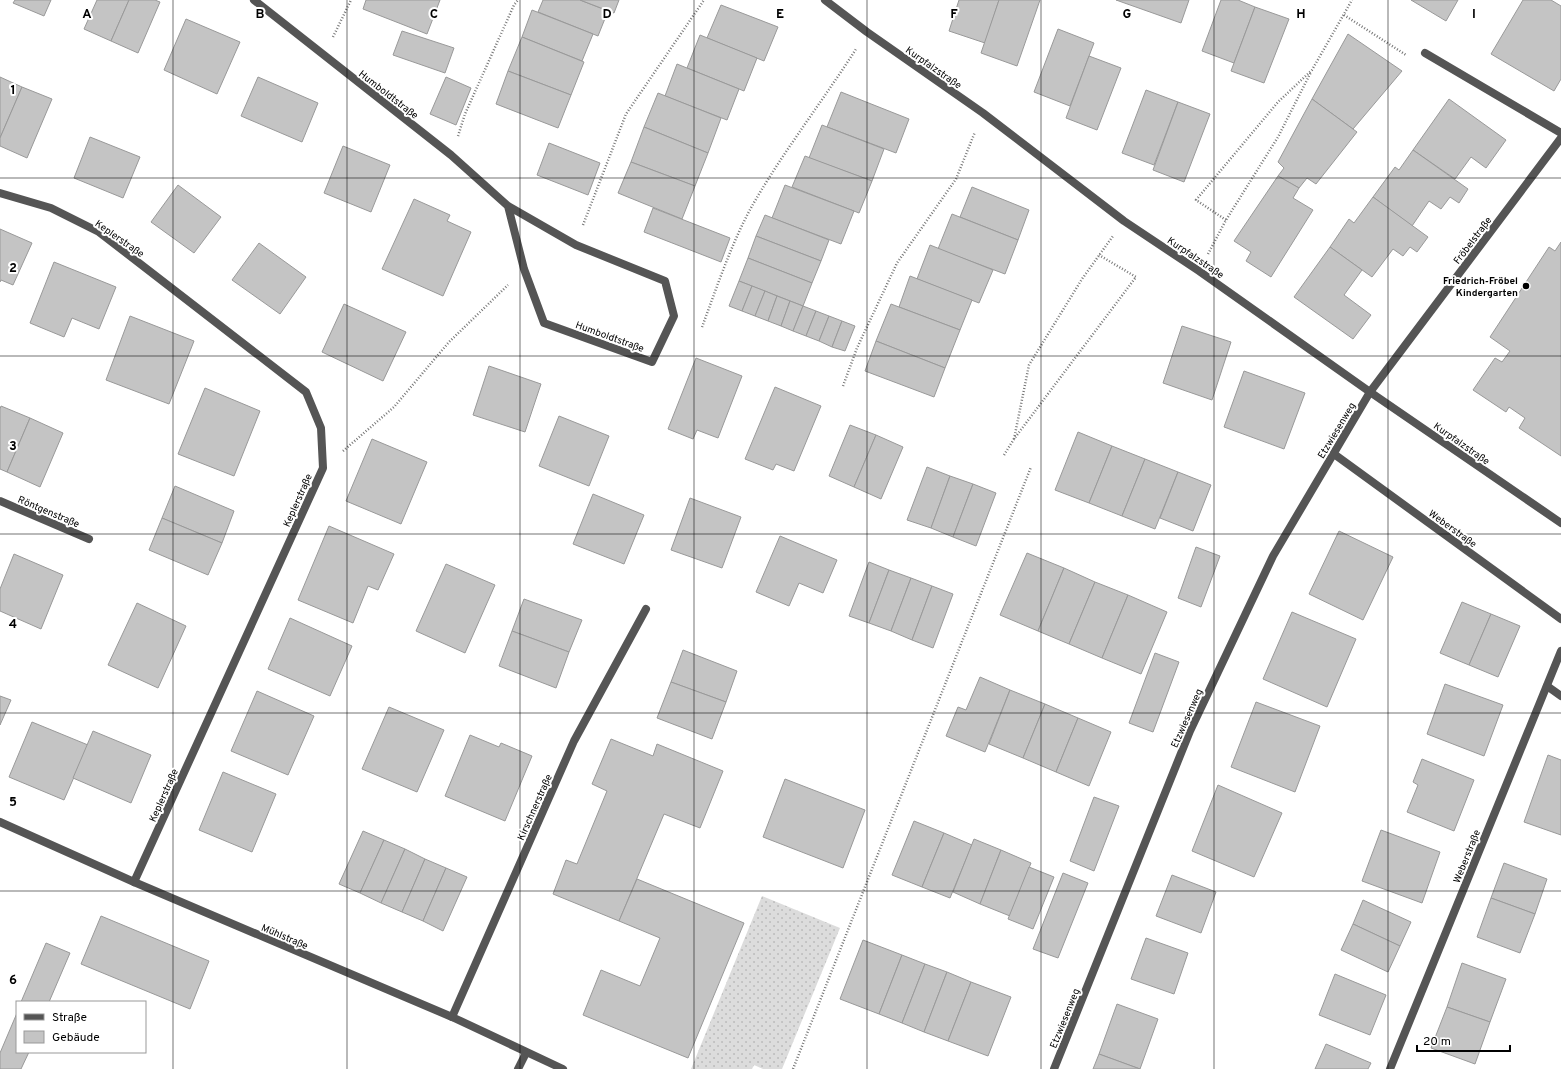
<svg xmlns="http://www.w3.org/2000/svg" width="1561" height="1069" viewBox="0 0 1561 1069" font-family="Overpass,sans-serif">
<style>
.grass{fill:url(#grass-dots)}
.building{fill:#c4c4c4;stroke:#999}
.lines{fill:none;stroke-linecap:round;stroke-linejoin:round}
.path{stroke:#777;stroke-width:2.5;stroke-dasharray:1 2;stroke-linecap:butt}
.service{stroke:#555;stroke-width:8}
.minor{stroke:#555;stroke-width:8}
.grid{fill:none;stroke:#000;stroke-width:1;stroke-opacity:0.55}
.poi-dot{fill:#000;stroke:#fff;stroke-width:1.5}
.labels{text-anchor:middle;stroke-width:4;stroke-linejoin:round;paint-order:stroke}
.street-label{font-size:10px;fill:#000;stroke:#fff}
.poi-label{font-size:10px;font-weight:bold;fill:#000;stroke:#fff;text-anchor:end}
.grid-label{font-size:13px;text-anchor:middle;font-weight:bold;fill:#000;stroke:#fff;stroke-width:4;stroke-linejoin:round;paint-order:stroke}
</style>
<defs>
<pattern id="grass-dots" width="8" height="8" patternUnits="userSpaceOnUse"><rect width="8" height="8" fill="#dcdcdc"/><path d="M2 2h.1M6 6h.1" fill="none" stroke="#bbb" stroke-width="1.8" stroke-linecap="round"/></pattern>
</defs>
<rect width="100%" height="100%" fill="#fff"/>
<polygon class="grass" points="762,896 840,928 782,1069 763,1069 754,1065 752,1069 691,1069"/>
<g class="building">
<polygon points="15,0 51,0 44,16 13,3"/>
<polygon points="97,0 129,0 111,41 84,29"/>
<polygon points="129,0 155,0 160,2 138,53 111,41"/>
<polygon points="366,0 440,0 427,34 363,9"/>
<polygon points="543,0 580,0 608,11 598,36 538,12"/>
<polygon points="580,0 619,0 614,13"/>
<polygon points="959,0 999,0 985,43 949,31"/>
<polygon points="999,0 1040,0 1017,66 981,53"/>
<polygon points="1116,0 1189,0 1181,23"/>
<polygon points="1221,0 1238,0 1255,7 1234,63 1202,51"/>
<polygon points="1411,0 1458,0 1446,21"/>
<polygon points="1523,0 1551,0 1561,6 1561,79 1554,91 1491,54"/>
<polygon points="721,5 778,27 764,61 707,38"/>
<polygon points="1255,7 1289,19 1264,83 1231,71"/>
<polygon points="532,10 593,34 582,61 522,37"/>
<polygon points="186,19 240,42 217,94 164,70"/>
<polygon points="1058,29 1094,43 1070,106 1034,92"/>
<polygon points="402,31 454,48 445,73 393,55"/>
<polygon points="1348,34 1402,71 1353,129 1312,99"/>
<polygon points="700,35 757,58 744,91 687,68"/>
<polygon points="522,37 584,62 571,95 508,71"/>
<polygon points="1089,56 1121,68 1097,130 1066,118"/>
<polygon points="677,64 739,89 727,120 665,96"/>
<polygon points="508,71 571,95 558,128 496,104"/>
<polygon points="0,77 22,87 0,138"/>
<polygon points="258,77 318,103 302,142 241,116"/>
<polygon points="446,77 471,88 456,125 430,114"/>
<polygon points="22,87 52,99 27,158 0,146 0,138"/>
<polygon points="1146,90 1178,102 1154,165 1122,153"/>
<polygon points="841,92 909,119 896,153 827,127"/>
<polygon points="658,93 721,118 708,153 644,127"/>
<polygon points="1312,99 1357,132 1316,184 1307,178 1299,188 1278,176 1284,168 1278,162"/>
<polygon points="1449,99 1506,140 1486,168 1471,157 1455,179 1413,150"/>
<polygon points="1178,102 1210,114 1184,182 1153,170"/>
<polygon points="822,125 884,149 872,181 809,158"/>
<polygon points="644,127 708,153 695,186 631,162"/>
<polygon points="90,137 140,157 123,198 74,178"/>
<polygon points="549,143 600,163 588,195 537,175"/>
<polygon points="343,146 390,165 371,212 324,193"/>
<polygon points="1413,150 1468,189 1459,203 1450,197 1441,209 1429,201 1412,226 1373,197 1395,167 1399,170"/>
<polygon points="805,156 872,181 859,213 792,187"/>
<polygon points="631,162 695,186 682,219 618,193"/>
<polygon points="1278,176 1299,188 1293,198 1313,210 1271,277 1246,261 1251,252 1234,241"/>
<polygon points="178,185 221,217 194,253 151,222"/>
<polygon points="785,185 854,211 841,244 772,218"/>
<polygon points="972,187 1029,210 1018,240 960,217"/>
<polygon points="1373,197 1428,237 1417,252 1410,247 1403,256 1393,249 1372,277 1330,247 1349,219 1354,223"/>
<polygon points="414,199 450,215 447,221 471,232 443,296 382,269"/>
<polygon points="653,208 730,238 721,262 644,232"/>
<polygon points="952,214 1018,240 1005,274 938,249"/>
<polygon points="765,215 829,240 821,261 756,236"/>
<polygon points="0,229 32,243 13,285 1,280 0,282"/>
<polygon points="756,236 821,261 812,283 748,258"/>
<polygon points="1561,242 1561,456 1519,428 1525,418 1509,407 1506,412 1473,390 1495,358 1502,362 1510,351 1490,337 1549,247 1555,251"/>
<polygon points="259,243 306,277 280,314 232,280"/>
<polygon points="930,245 993,270 979,303 917,279"/>
<polygon points="1330,247 1362,270 1344,295 1371,315 1353,339 1294,297"/>
<polygon points="748,258 812,283 803,306 739,281"/>
<polygon points="54,262 116,287 99,329 72,318 64,337 30,323"/>
<polygon points="910,276 972,300 960,330 899,307"/>
<polygon points="739,281 752,286 742,311 729,306"/>
<polygon points="752,286 765,291 755,316 742,311"/>
<polygon points="765,291 777,296 768,321 755,316"/>
<polygon points="777,296 790,301 781,326 768,321"/>
<polygon points="790,301 803,306 793,331 781,326"/>
<polygon points="344,304 406,332 383,381 322,352"/>
<polygon points="891,304 960,330 945,368 876,341"/>
<polygon points="803,306 816,311 806,336 793,331"/>
<polygon points="816,311 829,316 819,341 806,336"/>
<polygon points="130,316 194,341 169,404 106,380"/>
<polygon points="829,316 842,321 832,347 819,341"/>
<polygon points="842,321 855,326 845,351 832,347"/>
<polygon points="1182,326 1231,342 1212,400 1163,383"/>
<polygon points="876,341 945,368 934,397 865,371"/>
<polygon points="696,358 742,376 718,438 697,430 693,439 668,429"/>
<polygon points="489,366 541,384 525,432 473,415"/>
<polygon points="1244,371 1305,393 1284,449 1224,427"/>
<polygon points="775,387 821,406 794,471 776,464 773,470 745,459"/>
<polygon points="205,388 260,411 234,476 178,454"/>
<polygon points="1,406 30,418 7,472 0,469 0,409"/>
<polygon points="559,416 609,436 589,486 539,466"/>
<polygon points="30,418 63,433 40,487 7,472"/>
<polygon points="850,425 876,435 854,487 829,476"/>
<polygon points="1078,432 1112,446 1089,503 1055,490"/>
<polygon points="876,435 903,447 881,499 854,487"/>
<polygon points="372,439 427,462 401,524 346,501"/>
<polygon points="1112,446 1145,459 1122,516 1089,503"/>
<polygon points="1145,459 1178,472 1155,529 1122,516"/>
<polygon points="927,467 950,476 931,528 907,520"/>
<polygon points="1178,472 1211,485 1193,531 1160,518"/>
<polygon points="950,476 973,484 953,537 931,528"/>
<polygon points="973,484 996,493 976,546 953,537"/>
<polygon points="175,486 234,511 222,543 162,518"/>
<polygon points="593,494 644,515 624,564 573,544"/>
<polygon points="690,498 741,517 722,568 671,550"/>
<polygon points="162,518 222,543 208,575 149,550"/>
<polygon points="329,526 394,554 378,590 368,586 353,623 298,600"/>
<polygon points="1339,531 1393,557 1363,620 1309,594"/>
<polygon points="780,536 837,560 823,593 799,583 789,606 756,592"/>
<polygon points="1196,547 1220,556 1201,607 1178,598"/>
<polygon points="1027,553 1064,568 1038,631 1000,615"/>
<polygon points="14,554 63,575 41,629 0,611 0,589"/>
<polygon points="869,562 889,570 869,623 849,616"/>
<polygon points="446,564 495,585 465,653 416,631"/>
<polygon points="1064,568 1095,582 1069,644 1038,631"/>
<polygon points="889,570 911,578 891,631 869,623"/>
<polygon points="911,578 932,586 912,640 891,631"/>
<polygon points="1095,582 1128,595 1102,658 1069,644"/>
<polygon points="932,586 953,594 933,648 912,640"/>
<polygon points="1128,595 1167,612 1141,674 1102,658"/>
<polygon points="524,599 582,620 569,652 512,631"/>
<polygon points="1462,602 1491,614 1469,665 1440,653"/>
<polygon points="137,603 186,626 158,688 108,665"/>
<polygon points="1292,612 1356,639 1327,707 1263,679"/>
<polygon points="1491,614 1520,626 1498,677 1469,665"/>
<polygon points="290,618 352,646 330,696 268,669"/>
<polygon points="512,631 569,652 556,688 499,666"/>
<polygon points="683,650 737,671 726,702 671,682"/>
<polygon points="1155,653 1179,662 1153,732 1129,723"/>
<polygon points="980,677 1010,690 985,752 946,736 958,707 966,710"/>
<polygon points="671,682 726,702 712,739 657,718"/>
<polygon points="1445,684 1503,705 1484,756 1427,734"/>
<polygon points="1010,690 1045,704 1023,758 989,744"/>
<polygon points="257,691 314,716 288,775 231,751"/>
<polygon points="0,696 11,700 0,725"/>
<polygon points="1256,702 1320,726 1295,792 1231,767"/>
<polygon points="1045,704 1078,718 1056,772 1023,758"/>
<polygon points="389,707 444,730 417,792 362,769"/>
<polygon points="1078,718 1111,732 1089,786 1056,772"/>
<polygon points="32,722 88,745 64,800 9,777"/>
<polygon points="93,731 151,755 131,803 73,778"/>
<polygon points="470,735 499,747 501,743 532,756 505,821 445,796"/>
<polygon points="611,739 653,756 657,744 723,771 700,828 664,814 619,921 553,894 566,860 577,864 607,791 592,784"/>
<polygon points="1548,755 1561,760 1561,835 1524,822"/>
<polygon points="1422,759 1474,780 1454,831 1407,812 1418,785 1413,782"/>
<polygon points="223,772 276,794 252,852 199,830"/>
<polygon points="785,779 865,810 843,868 763,837"/>
<polygon points="1218,785 1282,813 1254,877 1192,851"/>
<polygon points="1094,797 1119,806 1094,871 1070,861"/>
<polygon points="914,821 944,833 922,887 892,875"/>
<polygon points="1381,830 1440,852 1422,903 1362,881"/>
<polygon points="363,831 384,840 360,893 339,884"/>
<polygon points="944,833 972,845 950,898 922,887"/>
<polygon points="974,839 1001,850 980,904 953,892"/>
<polygon points="384,840 405,849 381,903 360,893"/>
<polygon points="405,849 425,859 402,912 381,903"/>
<polygon points="1001,850 1031,863 1010,916 980,904"/>
<polygon points="425,859 446,868 423,921 402,912"/>
<polygon points="1504,863 1547,879 1535,914 1491,898"/>
<polygon points="1029,867 1054,877 1033,929 1008,919"/>
<polygon points="446,868 467,877 443,931 423,921"/>
<polygon points="1063,873 1088,883 1058,958 1033,949"/>
<polygon points="1172,875 1216,892 1201,933 1156,916"/>
<polygon points="637,879 744,923 688,1058 583,1015 601,970 640,986 660,938 619,921"/>
<polygon points="1491,898 1535,914 1520,953 1477,937"/>
<polygon points="1363,900 1411,922 1400,946 1353,924"/>
<polygon points="101,916 209,961 190,1009 81,964"/>
<polygon points="1353,924 1400,946 1388,972 1341,950"/>
<polygon points="1146,938 1188,953 1174,994 1131,979"/>
<polygon points="863,940 902,955 879,1014 840,999"/>
<polygon points="46,943 70,953 49,1002 21,1002"/>
<polygon points="902,955 925,964 902,1023 879,1014"/>
<polygon points="1462,963 1506,979 1490,1022 1447,1007"/>
<polygon points="925,964 947,972 924,1032 902,1023"/>
<polygon points="947,972 971,982 948,1041 924,1032"/>
<polygon points="1335,974 1386,995 1370,1035 1319,1015"/>
<polygon points="971,982 1011,997 988,1056 948,1041"/>
<polygon points="1117,1004 1158,1019 1140,1069 1099,1054"/>
<polygon points="1447,1007 1490,1022 1475,1064 1431,1048"/>
<polygon points="17,1013 17,1052 29,1052 21,1069 0,1069 0,1053"/>
<polygon points="1326,1044 1371,1063 1368,1069 1315,1069"/>
<polygon points="1099,1054 1140,1069 1093,1069"/>
</g>
<g class="lines">
<g class="path">
<polyline points="1344,15 1406,55"/>
<polyline points="333,37 351,0"/>
<polyline points="458,136 465,114 514,5 518,0"/>
<polyline points="1226,220 1196,200 1278,102 1312,70 1352,0"/>
<polyline points="583,225 626,114 704,0"/>
<polyline points="1208,254 1226,220 1278,137 1311,72"/>
<path d="M702 327C717 287 731 244 752 206 783 152 822 102 856 49"/>
<polyline points="843,386 857,348 897,263 956,179 975,132"/>
<polyline points="1014,439 1029,365 1082,279 1113,236"/>
<polyline points="343,451 394,407 449,342 508,285"/>
<polyline points="1004,455 1014,439 1136,277 1099,255"/>
<polyline points="793,1069 1031,467"/>
</g>
<polyline class="service" points="1547,686 1561,696"/>
<g class="minor">
<polyline points="254,0 451,155 508,206 576,245 665,281 674,316 652,362 544,323 524,269 508,206"/>
<polyline points="825,0 867,32 983,113 1124,221 1199,271 1370,392 1561,523"/>
<polyline points="1425,53 1561,133"/>
<polyline points="0,193 51,208 99,232 306,392 321,428 323,468 134,882"/>
<polyline points="1334,454 1561,619"/>
<polyline points="0,501 89,539"/>
<polyline points="0,822 134,882 452,1017 563,1069"/>
<polyline points="452,1017 574,741 646,609"/>
<polyline points="518,1069 526,1053"/>
<polyline points="1054,1069 1190,731 1273,556 1370,392 1561,138"/>
<polyline points="1390,1069 1561,651"/>
</g>
</g>
<path class="grid" d="M173 0V1069M347 0V1069M520 0V1069M694 0V1069M867 0V1069M1041 0V1069M1214 0V1069M1388 0V1069M0 178H1561M0 356H1561M0 534H1561M0 713H1561M0 891H1561"/>
<circle class="poi-dot" cx="1526" cy="286" r="4"/>
<g class="labels">
<g class="street-label">
<text transform="translate(934 67) rotate(35)" y="4">Kurpfalzstraße</text>
<text transform="translate(389 94) rotate(38)" y="4">Humboldtstraße</text>
<text transform="translate(120 238) rotate(35)" y="4">Keplerstraße</text>
<text transform="translate(1472 240) rotate(-53)" y="4">Fröbelstraße</text>
<text transform="translate(1196 257) rotate(34)" y="4">Kurpfalzstraße</text>
<text transform="translate(610 336) rotate(20)" y="4">Humboldtstraße</text>
<text transform="translate(1336 430) rotate(-59)" y="4">Etzwiesenweg</text>
<text transform="translate(1462 443) rotate(35)" y="4">Kurpfalzstraße</text>
<text transform="translate(297 500) rotate(-66)" y="4">Keplerstraße</text>
<text transform="translate(49 511) rotate(23)" y="4">Röntgenstraße</text>
<text transform="translate(1453 528) rotate(36)" y="4">Weberstraße</text>
<text transform="translate(1186 718) rotate(-66)" y="4">Etzwiesenweg</text>
<text transform="translate(163 795) rotate(-66)" y="4">Keplerstraße</text>
<text transform="translate(534 807) rotate(-66)" y="4">Kirschnerstraße</text>
<text transform="translate(1466 856) rotate(-68)" y="4">Weberstraße</text>
<text transform="translate(285 936) rotate(23)" y="4">Mühlstraße</text>
<text transform="translate(1064 1018) rotate(-68)" y="4">Etzwiesenweg</text>
</g>
<g class="poi-label">
<text x="1518" y="284">Friedrich-Fröbel<tspan x="1518" dy="12">Kindergarten</tspan></text>
</g>
</g>
<g class="grid-label">
<text x="87" y="18">A</text>
<text x="260" y="18">B</text>
<text x="434" y="18">C</text>
<text x="607" y="18">D</text>
<text x="780" y="18">E</text>
<text x="954" y="18">F</text>
<text x="1127" y="18">G</text>
<text x="1301" y="18">H</text>
<text x="1474" y="18">I</text>
<text x="13" y="94">1</text>
<text x="13" y="272">2</text>
<text x="13" y="450">3</text>
<text x="13" y="628">4</text>
<text x="13" y="806">5</text>
<text x="13" y="984">6</text>
</g>
<rect x="16" y="1001" width="130" height="52" fill="#ffffff" stroke="#999999"/>
<rect x="24" y="1014" width="20" height="6" fill="#555555" stroke="#999999"/>
<text x="52" y="1021" font-size="12" fill="#000000">Straße</text>
<rect x="24" y="1031" width="20" height="12" fill="#c4c4c4" stroke="#999999"/>
<text x="52" y="1041" font-size="12" fill="#000000">Gebäude</text>
<path d="M1417 1045v6h93v-6" fill="none" stroke="#000000" stroke-width="2"/>
<text x="1423" y="1045" font-size="12" fill="#000000" stroke="#ffffff" stroke-width="3" paint-order="stroke">20 m</text>
</svg>
